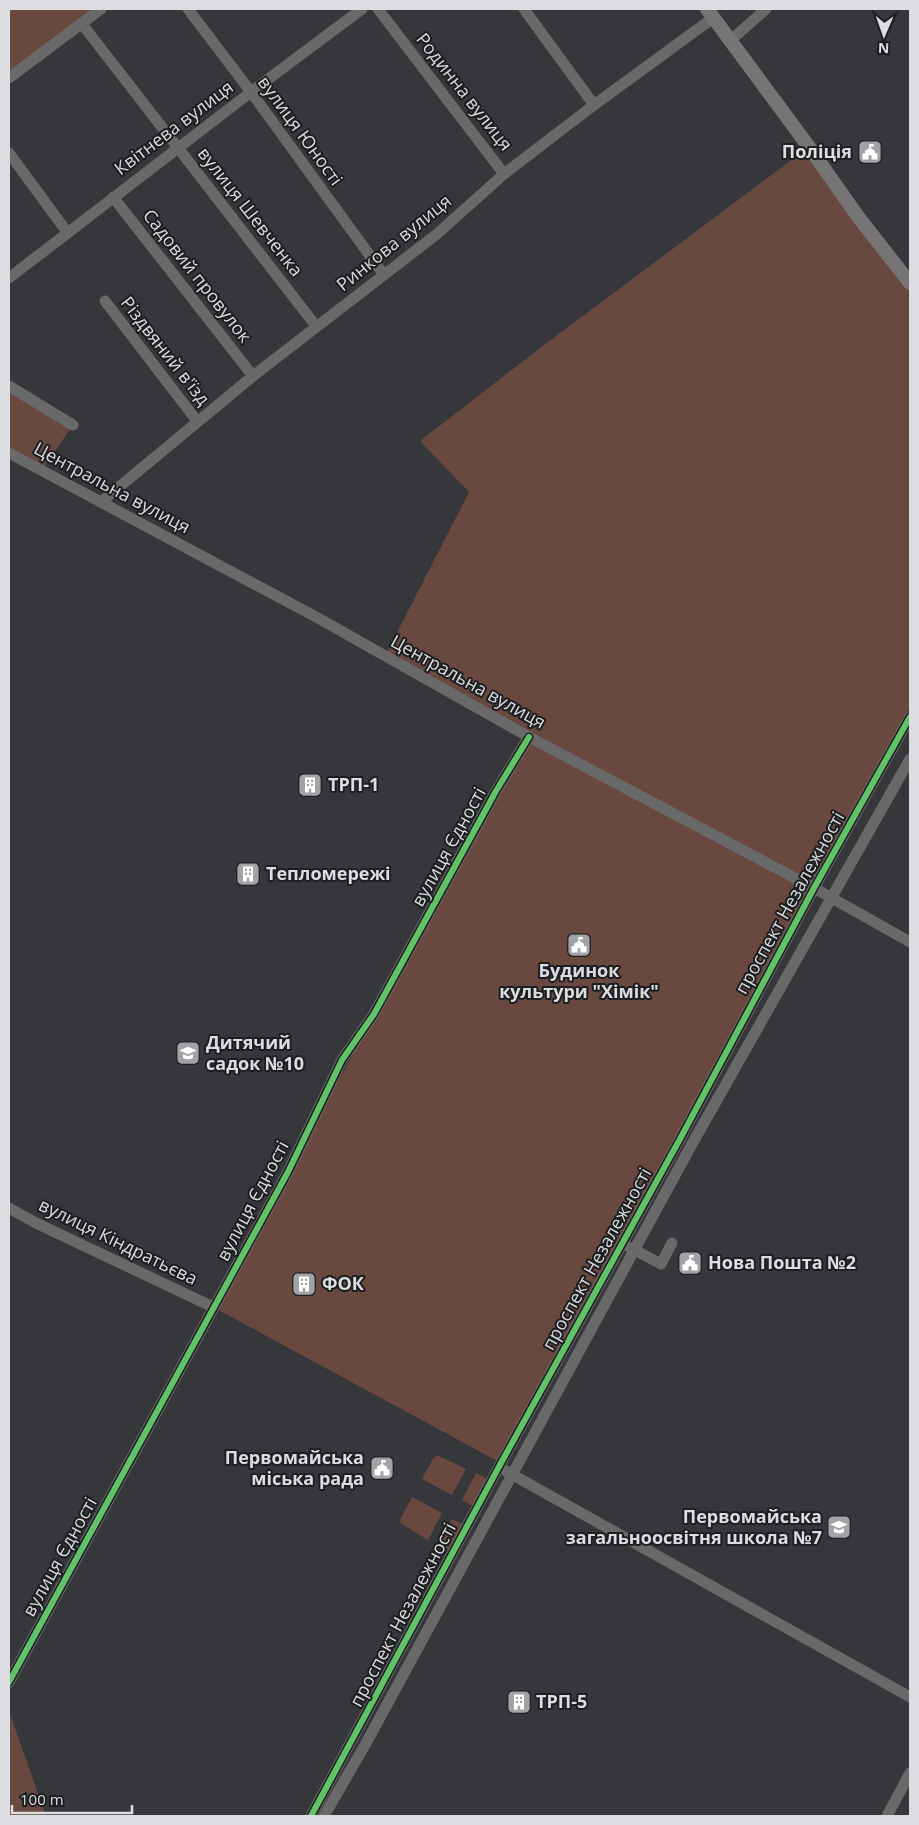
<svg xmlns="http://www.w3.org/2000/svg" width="919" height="1825" viewBox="0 0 919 1825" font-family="'Open Sans',sans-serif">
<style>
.green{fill:#694840}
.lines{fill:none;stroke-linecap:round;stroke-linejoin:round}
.minor{stroke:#6a6969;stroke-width:11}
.major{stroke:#767475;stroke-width:14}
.cycleway-casing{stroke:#1c1e20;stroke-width:9}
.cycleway{stroke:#61c268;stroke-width:6}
.labels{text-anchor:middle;stroke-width:4;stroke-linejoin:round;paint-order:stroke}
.street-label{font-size:18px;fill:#dbdde0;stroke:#1c1e20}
.poi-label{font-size:18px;font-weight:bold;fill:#dbdde0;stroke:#1c1e20;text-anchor:start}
</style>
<rect width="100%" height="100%" fill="#35373a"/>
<g class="green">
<polygon points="9,9 101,9 9,78"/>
<polygon points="809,147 910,283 910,707 814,888 501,1463 213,1307 529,737 386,654 469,492 420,441 544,345"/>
<polygon points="9,386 73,425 42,470 9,453"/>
<polygon points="437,1455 466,1469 452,1495 422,1479 433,1458"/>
<polygon points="476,1473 492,1481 477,1508 462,1500"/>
<polygon points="412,1497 442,1513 428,1540 400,1523 401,1518"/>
<polygon points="452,1519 468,1527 454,1553 438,1545"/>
<polygon points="9,1711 46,1816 9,1816"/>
</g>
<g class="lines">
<g class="minor">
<polyline points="188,9 251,92 384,275"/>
<polyline points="378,9 504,174"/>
<polyline points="524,9 594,105"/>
<polyline points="82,24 316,326"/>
<polyline points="731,40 766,9"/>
<polyline points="9,78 101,9"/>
<polyline points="9,153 67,232"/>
<polyline points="113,197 253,376"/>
<polyline points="9,278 251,92 362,9"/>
<polyline points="105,301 197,421"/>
<polyline points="9,386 73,425"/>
<polyline points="9,453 318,618 529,737 814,888 910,942"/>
<polyline points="101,502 253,376 437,234 504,174 594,105 713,18"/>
<polyline points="9,1208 36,1223 213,1307"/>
<polyline points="629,1247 661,1264 672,1243"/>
<polyline points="506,1471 910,1697"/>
<polyline points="9,1682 288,1172 342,1060 374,1014 496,791 529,737"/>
<polyline points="311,1816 501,1463 680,1139 814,888 910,717"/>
<polyline points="324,1816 365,1745 692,1144 910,759"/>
<polyline points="887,1816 910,1773"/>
</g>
<polyline class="major" points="707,9 809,147 859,218 910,283"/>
<g class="cycleway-casing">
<g id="cycleway">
<polyline points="9,1682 288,1172 342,1060 374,1014 496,791 529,737"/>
<polyline points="311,1816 501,1463 680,1139 814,888 910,717"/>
</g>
</g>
<use href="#cycleway" class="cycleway"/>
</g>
<defs>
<g id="civic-square" transform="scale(1.25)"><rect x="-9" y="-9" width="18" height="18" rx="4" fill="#a1a3a6" stroke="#1c1e20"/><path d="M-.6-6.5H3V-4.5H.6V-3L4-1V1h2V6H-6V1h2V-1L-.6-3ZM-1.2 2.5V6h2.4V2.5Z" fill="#fff"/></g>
<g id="building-square" transform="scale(1.25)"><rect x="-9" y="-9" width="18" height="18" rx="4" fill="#a1a3a6" stroke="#1c1e20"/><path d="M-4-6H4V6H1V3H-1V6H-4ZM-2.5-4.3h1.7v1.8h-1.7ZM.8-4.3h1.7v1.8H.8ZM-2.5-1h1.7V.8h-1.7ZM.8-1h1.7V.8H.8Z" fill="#fff"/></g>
<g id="school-square" transform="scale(1.25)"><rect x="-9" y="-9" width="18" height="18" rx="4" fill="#a1a3a6" stroke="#1c1e20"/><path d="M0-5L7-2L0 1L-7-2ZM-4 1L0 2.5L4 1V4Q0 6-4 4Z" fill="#fff"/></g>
</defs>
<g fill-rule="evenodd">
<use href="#civic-square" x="870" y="152"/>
<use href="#building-square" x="310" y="785"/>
<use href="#building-square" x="248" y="874"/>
<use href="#civic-square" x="579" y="945"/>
<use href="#school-square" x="188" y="1053"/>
<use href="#civic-square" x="690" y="1263"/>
<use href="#building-square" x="304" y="1284"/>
<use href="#civic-square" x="382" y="1468"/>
<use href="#school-square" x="839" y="1527"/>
<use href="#building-square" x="519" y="1702"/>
</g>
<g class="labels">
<g class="street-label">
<text transform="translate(464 92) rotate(52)" y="6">Родинна вулиця</text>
<text transform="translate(174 128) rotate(-37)" y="6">Квітнева вулиця</text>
<text transform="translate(300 131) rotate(54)" y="6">вулиця Юності</text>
<text transform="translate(250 212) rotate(52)" y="6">вулиця Шевченка</text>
<text transform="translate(394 243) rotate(-39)" y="6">Ринкова вулиця</text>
<text transform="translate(197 276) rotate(52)" y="6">Садовий провулок</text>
<text transform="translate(165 351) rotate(52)" y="6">Різдвяний в'їзд</text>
<text transform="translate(112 488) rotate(28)" y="6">Центральна вулиця</text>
<text transform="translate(468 682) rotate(29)" y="6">Центральна вулиця</text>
<text transform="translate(449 847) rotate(-61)" y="6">вулиця Єдності</text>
<text transform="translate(790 903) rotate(-61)" y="6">проспект Незалежності</text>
<text transform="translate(253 1201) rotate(-62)" y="6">вулиця Єдності</text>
<text transform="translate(118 1242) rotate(26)" y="6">вулиця Кіндратьєва</text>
<text transform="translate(597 1259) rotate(-61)" y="6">проспект Незалежності</text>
<text transform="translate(60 1557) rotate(-61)" y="6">вулиця Єдності</text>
<text transform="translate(403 1615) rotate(-62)" y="6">проспект Незалежності</text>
</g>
<g class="poi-label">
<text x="852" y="158" text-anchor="end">Поліція</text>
<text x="328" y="791">ТРП-1</text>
<text x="266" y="880">Тепломережі</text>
<text x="579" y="977" text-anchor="middle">Будинок<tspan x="579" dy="21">культури "Хімік"</tspan></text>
<text x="206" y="1049">Дитячий<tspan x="206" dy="21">садок №10</tspan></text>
<text x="708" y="1269">Нова Пошта №2</text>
<text x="322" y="1290">ФОК</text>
<text x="364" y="1464" text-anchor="end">Первомайська<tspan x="364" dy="21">мiська рада</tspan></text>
<text x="822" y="1523" text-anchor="end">Первомайська<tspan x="822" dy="21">загальноосвітня школа №7</tspan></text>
<text x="536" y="1708">ТРП-5</text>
</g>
</g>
<rect width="919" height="1825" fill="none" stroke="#dbdde0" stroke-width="20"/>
<g transform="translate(884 35) rotate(182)" stroke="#1c1e20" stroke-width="4" paint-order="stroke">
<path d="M0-4L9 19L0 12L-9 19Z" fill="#dbdde0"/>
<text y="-8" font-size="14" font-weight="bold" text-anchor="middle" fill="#dbdde0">N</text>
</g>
<path d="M12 1805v8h120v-8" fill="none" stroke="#dbdde0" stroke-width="2.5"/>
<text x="20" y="1805" font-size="15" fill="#dbdde0" stroke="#1c1e20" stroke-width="4" paint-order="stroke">100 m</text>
</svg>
